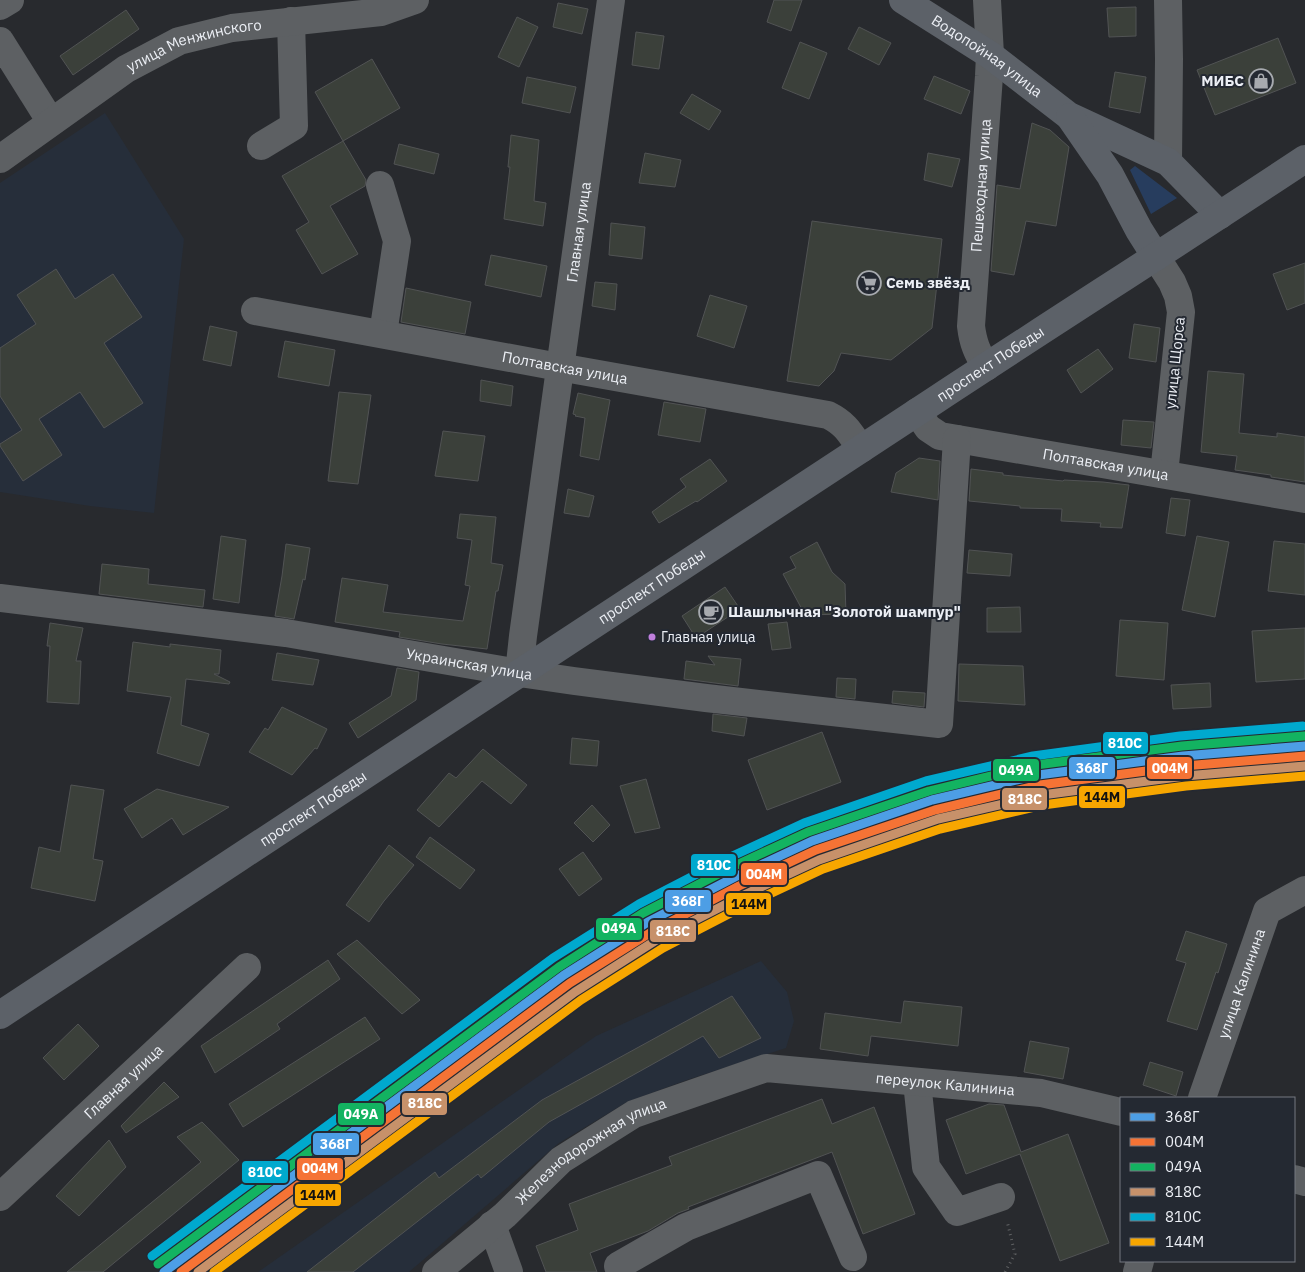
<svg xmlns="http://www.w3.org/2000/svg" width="1305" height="1272" viewBox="0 0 1305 1272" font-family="'IBM Plex Sans',sans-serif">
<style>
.built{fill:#262e3a}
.green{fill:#273d5e}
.building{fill:#3b403a;stroke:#515354}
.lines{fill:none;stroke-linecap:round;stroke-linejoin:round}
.path{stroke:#606264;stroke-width:3;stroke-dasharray:1 4;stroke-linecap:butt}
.minor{stroke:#5d6063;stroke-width:28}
.major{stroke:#5c6168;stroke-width:28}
.rail-1-casing{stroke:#242932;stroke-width:12}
.rail-2-casing{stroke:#242932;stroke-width:12}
.rail-3-casing{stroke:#242932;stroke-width:12}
.rail-4-casing{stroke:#242932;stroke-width:12}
.rail-5-casing{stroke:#242932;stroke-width:12}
.rail-6-casing{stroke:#242932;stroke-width:12}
.rail-1{stroke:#4d9ee5;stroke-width:9}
.rail-2{stroke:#f57335;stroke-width:9}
.rail-3{stroke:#13b361;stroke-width:9}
.rail-4{stroke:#c7916a;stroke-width:9}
.rail-5{stroke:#00a9ce;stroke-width:9}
.rail-6{stroke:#f7a600;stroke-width:9}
.bus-dot{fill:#c07fdc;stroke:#242932;stroke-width:2}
.labels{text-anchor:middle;stroke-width:4;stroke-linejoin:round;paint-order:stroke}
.bus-label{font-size:14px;fill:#eceff5;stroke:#242932;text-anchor:start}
.street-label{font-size:15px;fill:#eceff5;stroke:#242932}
.poi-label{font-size:15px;font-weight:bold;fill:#eceff5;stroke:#242932;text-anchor:start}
.line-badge{stroke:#242932;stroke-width:2}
.badge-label{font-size:14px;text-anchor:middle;font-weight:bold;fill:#fff}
.pale-badge-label{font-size:14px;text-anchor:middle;font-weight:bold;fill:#111}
</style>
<rect width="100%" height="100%" fill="#282a2e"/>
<g class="built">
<polygon points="105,113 184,239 154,513 90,506 0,492 0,183"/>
<polygon points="761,961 787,992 794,1021 786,1048 687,1080 627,1102 559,1143 409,1272 258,1272 596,1036"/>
</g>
<polygon class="green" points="1135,166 1177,198 1151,214 1130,170"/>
<g class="building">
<polygon points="774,0 802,0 791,31 767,22"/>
<polygon points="558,3 588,9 582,34 553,27"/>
<polygon points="1136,7 1136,36 1109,37 1107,8"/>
<polygon points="126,10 139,29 73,75 60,56"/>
<polygon points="517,17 538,27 519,67 498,57"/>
<polygon points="859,27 891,43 879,65 848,49"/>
<polygon points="636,32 664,36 659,69 632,65"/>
<polygon points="1278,38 1296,83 1215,115 1197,70"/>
<polygon points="800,42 827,53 809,99 782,88"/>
<polygon points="372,59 400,108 343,141 315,92"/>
<polygon points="1115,72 1146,77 1140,113 1109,107"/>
<polygon points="934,76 970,91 961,114 924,99"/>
<polygon points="527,77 576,87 570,113 522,103"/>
<polygon points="692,94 721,111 709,130 680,113"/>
<polygon points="1032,123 1050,130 1069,147 1056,226 1026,221 1014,275 991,271 997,185 1020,189"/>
<polygon points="511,135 539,140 534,201 546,203 543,226 504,219 510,167 508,167"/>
<polygon points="343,141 366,180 365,186 330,206 358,254 322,274 296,230 309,222 282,176"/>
<polygon points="399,144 439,154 434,174 394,164"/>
<polygon points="645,153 681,160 675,187 639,183"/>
<polygon points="928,153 960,159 952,187 924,180"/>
<polygon points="812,221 942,239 932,328 891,360 841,353 834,371 819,386 787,381"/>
<polygon points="611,223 645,227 642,259 609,255"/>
<polygon points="491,255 547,266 541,297 485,285"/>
<polygon points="1305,263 1305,303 1287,310 1273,274"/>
<polygon points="56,269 75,299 113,274 142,317 104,343 143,403 104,428 80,392 39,419 62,455 23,481 0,446 0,444 22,430 0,396 0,348 36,324 17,295"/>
<polygon points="595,282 617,284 615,310 592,306"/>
<polygon points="406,288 471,302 465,334 401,322"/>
<polygon points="710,295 747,306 734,348 697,336"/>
<polygon points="1134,324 1160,328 1156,362 1129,358"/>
<polygon points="210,326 237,332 231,366 203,360"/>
<polygon points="285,341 335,350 329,386 278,377"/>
<polygon points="1098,349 1113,369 1081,393 1067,370"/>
<polygon points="1208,371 1244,374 1239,433 1277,437 1277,433 1305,437 1305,482 1271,477 1271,475 1235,470 1237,456 1201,452"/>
<polygon points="481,380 513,386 511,406 480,401"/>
<polygon points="339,392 371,395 358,484 328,481"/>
<polygon points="578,393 610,400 599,460 580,456 585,418 575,416 576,415 573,414"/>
<polygon points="664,402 706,409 700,442 658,435"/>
<polygon points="1123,420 1154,422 1151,448 1121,445"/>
<polygon points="443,431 485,436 478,481 435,476"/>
<polygon points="919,458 940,461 938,500 891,492 896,473"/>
<polygon points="710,459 727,481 697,502 696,501 659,523 652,512 686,487 680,479"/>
<polygon points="971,469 1003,473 1003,475 1063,481 1064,480 1103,482 1129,485 1122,528 1100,527 1101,523 1061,521 1062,509 1020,508 1020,506 969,501"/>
<polygon points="568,489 594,496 589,517 564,513"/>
<polygon points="1171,498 1190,500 1185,536 1166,533"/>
<polygon points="460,514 496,517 491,563 503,565 498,591 496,591 487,649 442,644 399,637 400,632 335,622 342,578 388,585 383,612 463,621 470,586 465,585 472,540 457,538"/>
<polygon points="221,536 246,540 239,603 213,599"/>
<polygon points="1197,536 1229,542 1215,617 1182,610"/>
<polygon points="1274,541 1305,544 1305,595 1268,591"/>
<polygon points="817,542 832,572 845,584 846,614 805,615 783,574 796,568 790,557"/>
<polygon points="286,544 310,548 305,580 303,579 294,619 275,616 282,576"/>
<polygon points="969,550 1012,554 1010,576 967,573"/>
<polygon points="102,564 149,569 148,584 205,590 203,607 99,594"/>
<polygon points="725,587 740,609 696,638 682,616"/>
<polygon points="1020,607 1021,632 987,632 987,608"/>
<polygon points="1120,620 1168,623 1164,680 1116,676"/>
<polygon points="787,622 791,648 772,650 768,624"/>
<polygon points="50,623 83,628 76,661 81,661 79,704 47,702 50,646 47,646"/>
<polygon points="1305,628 1305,679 1256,682 1252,631"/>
<polygon points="133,642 170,647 170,644 221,650 219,674 214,674 230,682 229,684 186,679 181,725 209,734 199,766 157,753 171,697 127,691"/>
<polygon points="277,653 319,660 313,685 272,680"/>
<polygon points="708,656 741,659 738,686 684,679 686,661 715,665"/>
<polygon points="959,664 1023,666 1025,705 958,701"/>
<polygon points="397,668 419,672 416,700 358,738 349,723 391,696"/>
<polygon points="837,678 856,679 855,699 836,697"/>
<polygon points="1210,683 1211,707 1173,709 1171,685"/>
<polygon points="893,691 925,693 924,707 892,703"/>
<polygon points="282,707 327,729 317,749 315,748 292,775 249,752 265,728 268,730"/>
<polygon points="713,714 747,718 744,736 712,731"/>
<polygon points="822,732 841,782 767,810 748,760"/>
<polygon points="572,738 599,741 597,766 570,764"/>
<polygon points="483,749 527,785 511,804 482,781 439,827 417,810 449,773 456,778"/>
<polygon points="646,779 660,828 635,833 620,786"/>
<polygon points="71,785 104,790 93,859 103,861 95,901 31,888 39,847 60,852"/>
<polygon points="157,789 180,795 229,807 183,835 172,818 142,838 124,809"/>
<polygon points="592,805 610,825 593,842 574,823"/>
<polygon points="430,837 475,870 460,889 416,857"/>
<polygon points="389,845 414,865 384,901 369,922 346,905"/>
<polygon points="583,852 602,879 579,896 559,869"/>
<polygon points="1186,931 1227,944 1218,973 1216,972 1197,1030 1167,1021 1186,963 1176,960"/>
<polygon points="357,940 420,1000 402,1014 337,954"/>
<polygon points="328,960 340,979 277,1024 280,1029 215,1073 201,1046"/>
<polygon points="732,996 761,1038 719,1058 703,1036 549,1122 481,1178 478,1174 353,1272 307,1272 435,1172 439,1178 542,1100"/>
<polygon points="904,1001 962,1007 958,1046 871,1036 868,1056 820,1049 825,1013 901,1023"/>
<polygon points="365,1017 380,1039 243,1127 229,1104"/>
<polygon points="78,1024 99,1046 64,1080 43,1058"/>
<polygon points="1030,1041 1069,1048 1063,1079 1024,1072"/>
<polygon points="1150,1062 1183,1072 1176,1096 1143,1085"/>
<polygon points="164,1082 179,1097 126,1133 121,1126"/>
<polygon points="822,1099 832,1124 874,1107 915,1214 863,1234 832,1152 688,1207 689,1209 678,1213 648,1231 590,1253 597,1272 546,1272 536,1246 578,1230 569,1204 672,1165 669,1157"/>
<polygon points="989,1104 1004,1105 1021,1152 1068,1134 1109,1243 1060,1261 1020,1154 966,1174 946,1120"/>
<polygon points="202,1122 239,1160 103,1272 67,1272 201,1162 177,1137"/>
<polygon points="109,1140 126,1167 79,1216 56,1196"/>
</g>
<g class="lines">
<polyline class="path" points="1005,1272 1015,1254 1007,1221"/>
<g class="minor">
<polyline points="0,6 10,0"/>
<polyline points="0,41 51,122"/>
<polyline points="261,146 294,126 291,21"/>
<path id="s1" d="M0 159 126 69 179 41 232 28 381 12 415 0"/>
<polyline points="1168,162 1169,59 1168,0"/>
<polyline points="380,185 397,241 383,334"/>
<polyline points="1156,257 1172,282 1178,296 1181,312 1164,474"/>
<path id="s2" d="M255 311 559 367 828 415C846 424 850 433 861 449"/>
<path id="s3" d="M986 367C977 352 973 343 971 326L989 76 990 55 987 0"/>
<path id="s4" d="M917 412 928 428 940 436 1305 499"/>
<path id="s5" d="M0 598 286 633 519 673 574 681 706 698 939 724 957 439"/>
<path id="s6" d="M519 673 523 636 611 0"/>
<polyline points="917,1082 926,1167 957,1212 1001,1197"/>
<path id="s7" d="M1202 1098 1267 911 1305 890"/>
<polyline points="1294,1179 1305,1182"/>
<path id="s8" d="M0 1197 247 967"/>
<polyline points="492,1225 509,1272"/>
<path id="s9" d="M436 1272 505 1215 561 1160 634 1114 766 1068 1041 1093 1121 1112"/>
<polyline points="620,1272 618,1266 686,1227 818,1175 853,1257"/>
<polyline points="1137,1272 1140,1261"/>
</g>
<g class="major">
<path id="s10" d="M903 0 990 55 1069 116 1168 162 1220 215"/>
<polyline points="1070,117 1110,175 1139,230 1156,257"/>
<path id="s11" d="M0 1015C312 809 625 604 937 399 1060 318 1183 240 1305 159"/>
</g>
<g class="rail-1-casing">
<polyline id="rail-1" points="164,1272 564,975 648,922 735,877 812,841 932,800 1038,775 1183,756 1305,746"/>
</g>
<g class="rail-2-casing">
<polyline id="rail-2" points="181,1272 570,983 653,931 739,886 816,850 935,810 1040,785 1184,766 1305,756"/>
</g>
<g class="rail-3-casing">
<polyline id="rail-3" points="158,1264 559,967 643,913 730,868 808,832 929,791 1036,765 1182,746 1304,736"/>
</g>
<g class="rail-4-casing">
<polyline id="rail-4" points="198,1272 575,992 658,939 744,895 819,860 938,819 1042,795 1185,776 1305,766"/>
</g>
<g class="rail-5-casing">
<polyline id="rail-5" points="152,1256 553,958 639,904 726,859 804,823 926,781 1033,756 1180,736 1303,726"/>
</g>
<g class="rail-6-casing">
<polyline id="rail-6" points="214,1272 581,1000 663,948 748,904 823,869 940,829 1043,805 1186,786 1305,776"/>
</g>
<use href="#rail-1" class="rail-1"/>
<use href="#rail-2" class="rail-2"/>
<use href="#rail-3" class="rail-3"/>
<use href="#rail-4" class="rail-4"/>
<use href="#rail-5" class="rail-5"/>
<use href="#rail-6" class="rail-6"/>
</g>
<defs>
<g id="shop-ring" transform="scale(1.25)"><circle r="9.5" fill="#242932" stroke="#a7aaaf" stroke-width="1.5"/><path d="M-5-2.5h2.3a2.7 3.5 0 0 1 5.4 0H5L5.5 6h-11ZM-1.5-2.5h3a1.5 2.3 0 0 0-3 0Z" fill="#a7aaaf"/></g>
<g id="supermarket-ring" transform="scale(1.25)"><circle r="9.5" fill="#242932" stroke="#a7aaaf" stroke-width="1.5"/><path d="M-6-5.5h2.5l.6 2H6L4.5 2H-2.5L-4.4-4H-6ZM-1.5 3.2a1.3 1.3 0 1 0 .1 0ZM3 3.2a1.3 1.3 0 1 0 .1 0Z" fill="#a7aaaf"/></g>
<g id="cafe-ring" transform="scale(1.25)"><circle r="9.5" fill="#242932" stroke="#a7aaaf" stroke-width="1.5"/><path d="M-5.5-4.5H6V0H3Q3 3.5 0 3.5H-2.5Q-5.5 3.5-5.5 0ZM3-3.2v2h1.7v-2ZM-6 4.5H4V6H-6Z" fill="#a7aaaf"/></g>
</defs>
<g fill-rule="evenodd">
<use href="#shop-ring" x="1261" y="81"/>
<use href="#supermarket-ring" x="869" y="283"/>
<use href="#cafe-ring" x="711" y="612"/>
</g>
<circle class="bus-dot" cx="652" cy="637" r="4.5"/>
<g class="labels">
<g class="bus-label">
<text x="661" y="642">Главная улица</text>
</g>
<g class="street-label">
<text dy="5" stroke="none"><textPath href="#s1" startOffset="228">улица Менжинского</textPath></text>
<text dy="5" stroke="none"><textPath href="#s10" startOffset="101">Водопойная улица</textPath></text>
<text dy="5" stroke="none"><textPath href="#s3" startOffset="185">Пешеходная улица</textPath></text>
<text dy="5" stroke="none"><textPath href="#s6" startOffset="445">Главная улица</textPath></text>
<text transform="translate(1175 363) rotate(-84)" y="5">улица Щорса</text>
<text dy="5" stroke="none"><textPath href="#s11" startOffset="1185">проспект Победы</textPath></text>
<text dy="5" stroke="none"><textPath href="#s2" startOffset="315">Полтавская улица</textPath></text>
<text dy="5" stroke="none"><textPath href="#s4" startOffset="202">Полтавская улица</textPath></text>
<text dy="5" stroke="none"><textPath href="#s11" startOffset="780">проспект Победы</textPath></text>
<text dy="5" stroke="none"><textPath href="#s5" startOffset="474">Украинская улица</textPath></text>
<text dy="5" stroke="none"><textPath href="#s11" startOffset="375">проспект Победы</textPath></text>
<text dy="5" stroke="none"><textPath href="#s7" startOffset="121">улица Калинина</textPath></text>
<text dy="5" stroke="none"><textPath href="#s8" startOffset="169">Главная улица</textPath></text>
<text dy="5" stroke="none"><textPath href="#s9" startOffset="574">переулок Калинина</textPath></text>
<text dy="5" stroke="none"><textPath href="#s9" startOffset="198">Железнодорожная улица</textPath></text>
</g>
<g class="poi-label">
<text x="1244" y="86" text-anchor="end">МИБС</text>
<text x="886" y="288">Семь звёзд</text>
<text x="728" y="617">Шашлычная "Золотой шампур"</text>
</g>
</g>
<g class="line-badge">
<rect x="1102" y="731" width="47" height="24" rx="5" fill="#00a9ce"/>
<rect x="1146" y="756" width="47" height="24" rx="5" fill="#f57335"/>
<rect x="1068" y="756" width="48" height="24" rx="5" fill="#4d9ee5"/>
<rect x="992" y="758" width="48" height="24" rx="5" fill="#13b361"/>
<rect x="1078" y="785" width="48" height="24" rx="5" fill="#f7a600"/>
<rect x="1001" y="787" width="47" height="24" rx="5" fill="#c7916a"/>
<rect x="690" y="853" width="47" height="24" rx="5" fill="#00a9ce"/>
<rect x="740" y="862" width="48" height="24" rx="5" fill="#f57335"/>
<rect x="664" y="889" width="48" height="24" rx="5" fill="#4d9ee5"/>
<rect x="725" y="892" width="47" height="24" rx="5" fill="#f7a600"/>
<rect x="595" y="917" width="48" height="24" rx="5" fill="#13b361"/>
<rect x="649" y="919" width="48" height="24" rx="5" fill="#c7916a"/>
<rect x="401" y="1092" width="47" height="24" rx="5" fill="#c7916a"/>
<rect x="337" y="1102" width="48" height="24" rx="5" fill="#13b361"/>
<rect x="312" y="1132" width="48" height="24" rx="5" fill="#4d9ee5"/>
<rect x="296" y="1157" width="48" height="24" rx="5" fill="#f57335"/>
<rect x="241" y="1160" width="48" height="24" rx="5" fill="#00a9ce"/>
<rect x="294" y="1183" width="48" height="24" rx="5" fill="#f7a600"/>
</g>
<g class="badge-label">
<text x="1125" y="748">810С</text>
<text x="1170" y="773">004М</text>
<text x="1092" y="773">368Г</text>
<text x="1016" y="775">049А</text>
<text x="1025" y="804">818С</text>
<text x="714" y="870">810С</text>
<text x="764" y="879">004М</text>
<text x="688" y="906">368Г</text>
<text x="619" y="933">049А</text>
<text x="673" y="936">818С</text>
<text x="425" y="1108">818С</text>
<text x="361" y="1119">049А</text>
<text x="336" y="1149">368Г</text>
<text x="320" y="1173">004М</text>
<text x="265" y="1177">810С</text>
</g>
<g class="pale-badge-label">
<text x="1102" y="802">144М</text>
<text x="749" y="909">144М</text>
<text x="318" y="1200">144М</text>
</g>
<rect x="1120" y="1097" width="175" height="165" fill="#242932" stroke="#747880"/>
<rect x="1130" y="1113" width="25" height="8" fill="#4d9ee5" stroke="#747880"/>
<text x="1165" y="1122" font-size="15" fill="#eceff5">368Г</text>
<rect x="1130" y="1138" width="25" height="8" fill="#f57335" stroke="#747880"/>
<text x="1165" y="1147" font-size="15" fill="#eceff5">004М</text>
<rect x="1130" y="1163" width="25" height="8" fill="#13b361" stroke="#747880"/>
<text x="1165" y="1172" font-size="15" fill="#eceff5">049А</text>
<rect x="1130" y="1188" width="25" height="8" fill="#c7916a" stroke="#747880"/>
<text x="1165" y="1197" font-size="15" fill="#eceff5">818С</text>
<rect x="1130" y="1213" width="25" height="8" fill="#00a9ce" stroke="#747880"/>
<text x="1165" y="1222" font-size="15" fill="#eceff5">810С</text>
<rect x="1130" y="1238" width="25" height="8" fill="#f7a600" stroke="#747880"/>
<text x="1165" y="1247" font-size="15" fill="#eceff5">144М</text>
</svg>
